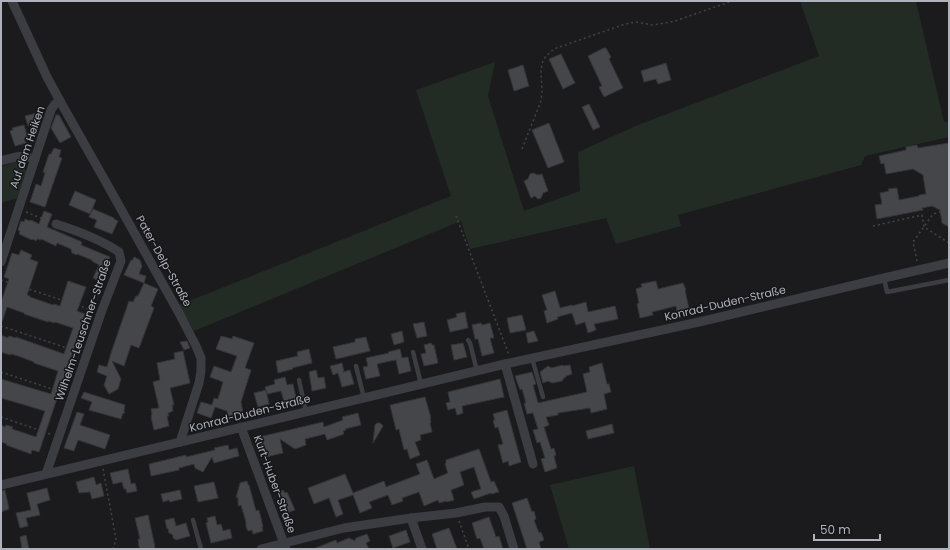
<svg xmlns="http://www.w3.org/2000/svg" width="950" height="550" viewBox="0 0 950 550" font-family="Poppins,sans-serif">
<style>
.green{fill:#222c24}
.building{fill:#45464a;stroke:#353539}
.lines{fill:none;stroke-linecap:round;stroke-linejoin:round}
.path{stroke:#424449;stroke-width:1.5;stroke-dasharray:2 3;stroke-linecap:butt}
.lane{stroke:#3c3d42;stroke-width:4.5}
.street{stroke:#3c3d42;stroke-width:9}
.labels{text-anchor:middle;stroke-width:3;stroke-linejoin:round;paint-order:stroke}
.street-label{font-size:11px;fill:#aeb2bd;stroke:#161618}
</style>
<rect width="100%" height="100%" fill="#1b1b1d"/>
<g class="green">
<polygon points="800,1 916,1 944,122 949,121 949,137 865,156 861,165 678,215 681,226 616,244 606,218 470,249 461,221 194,331 179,305 451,196 416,90 495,62 488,96 524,211 580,191 578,152 638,125 819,56"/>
<polygon points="15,162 24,164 26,172 17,198 1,203 1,167"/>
<polygon points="634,466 650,549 569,549 550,485"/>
</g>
<g class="building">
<polygon points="604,48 606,48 611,57 609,59 623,88 604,97 599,87 602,86 588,56"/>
<polygon points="561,54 575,83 563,89 549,59"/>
<polygon points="666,63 671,80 658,84 656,79 644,82 641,71"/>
<polygon points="523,65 529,86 514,91 508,70"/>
<polygon points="589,104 600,127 593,130 582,107"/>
<polygon points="37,113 40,123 28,126 25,116"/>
<polygon points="56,115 59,115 71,137 60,143 51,128"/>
<polygon points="549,123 564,162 548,168 532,130"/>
<polygon points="24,125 28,138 24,139 26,143 15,146 10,131 13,130 12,128"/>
<polygon points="949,143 949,227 942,223 940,210 932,206 922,208 923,210 877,219 875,205 882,204 880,193 889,191 888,189 897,188 899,200 919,196 919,195 926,194 923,175 913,169 886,174 884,163 881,164 879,156 906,150 906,147 917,145 918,148"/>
<polygon points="54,148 61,150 59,157 62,158 45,207 30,202 36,184 41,186 45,173 43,172 49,154 51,154"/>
<polygon points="533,173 538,175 542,174 548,191 543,193 541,198 538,199 535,196 531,198 524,181 528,179 530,174"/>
<polygon points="75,191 96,200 90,214 69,205"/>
<polygon points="93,209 114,218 114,219 118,221 112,234 94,227 97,220 89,217"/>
<polygon points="44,211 52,214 47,227 82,242 81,245 110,257 99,281 93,278 99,265 92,261 92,260 77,254 77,255 72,253 71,249 57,243 56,246 41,239 41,240 37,239 36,241 33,239 32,240 19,234 20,231 18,230 21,221 24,222 25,219 30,221 31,220 39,224"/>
<polygon points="21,250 32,255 30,259 38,262 27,295 30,296 30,297 53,305 54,304 60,306 68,281 86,287 77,311 85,314 82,324 39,452 32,450 31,454 6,445 7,444 1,442 1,425 5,427 6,425 13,427 12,429 36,437 45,411 1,398 1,379 51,394 58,371 34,363 34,362 18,356 11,354 10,355 1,352 1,335 8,338 9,336 16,338 16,337 64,354 73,328 55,322 55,323 48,321 48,322 24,314 24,313 7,307 2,322 1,322 1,302 9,279 4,277 12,253 19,255"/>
<polygon points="134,257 140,260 142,266 139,274 146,276 144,283 124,275 131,260 132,261"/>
<polygon points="656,281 658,289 683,283 686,290 685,290 689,309 677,312 676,306 652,312 653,315 640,318 637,304 639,303 636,289 642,287 641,284"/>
<polygon points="144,283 158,289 151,306 154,308 139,348 131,345 124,366 112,361 121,379 118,389 109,394 104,385 107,376 97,372 99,365 107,367 111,353 129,301 133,302 136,296 138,296"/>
<polygon points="555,291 560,308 572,305 572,306 586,302 588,312 615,306 618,319 594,324 596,330 588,333 585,322 576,325 572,313 557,317 558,319 547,323 544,311 547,310 542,295"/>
<polygon points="465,312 468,328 450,332 447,320 457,317 456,314"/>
<polygon points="522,315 526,330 510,333 507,318"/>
<polygon points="424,322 427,336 417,338 413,324"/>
<polygon points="481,323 482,325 490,323 494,338 490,338 494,353 482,356 478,339 475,339 472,325"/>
<polygon points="402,331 404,342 394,345 391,334"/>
<polygon points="534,331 538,341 528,343 526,333"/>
<polygon points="221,336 232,339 233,336 254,343 245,368 251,370 241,402 243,413 228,416 227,411 215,407 211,418 197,413 201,402 212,405 214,398 218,399 223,382 210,377 214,366 231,372 237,356 216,349"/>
<polygon points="366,337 370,351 336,359 333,347 355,342 355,339"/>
<polygon points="187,341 190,348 184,350 180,342"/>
<polygon points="431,343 432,345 434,345 438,363 424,366 421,354 426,353 424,345"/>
<polygon points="463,343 467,357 454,360 451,345"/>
<polygon points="309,349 312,363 292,368 293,369 278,373 276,361 298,356 297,352"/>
<polygon points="400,349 402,358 408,357 411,371 399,374 396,360 390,361 377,364 380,376 366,379 363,367 368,366 366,358 389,353 388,352"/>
<polygon points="183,351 190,383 170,388 174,405 172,405 173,411 168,413 169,416 167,416 169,426 154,430 151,417 152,414 151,409 159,408 153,382 160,380 157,363 175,359 174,353"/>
<polygon points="342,363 344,372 343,372 350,370 354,384 342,387 338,373 333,375 330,366"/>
<polygon points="602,363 607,384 609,384 611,392 604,394 607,409 591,413 590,408 558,413 558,415 546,417 549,425 544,427 551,449 554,448 556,455 554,456 557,468 545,472 541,459 545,458 540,442 537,443 533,430 538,429 533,413 527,414 524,403 526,403 522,389 520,390 515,376 532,372 536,384 533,385 538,403 587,392 583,374 590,372 589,367"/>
<polygon points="563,365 563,366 570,365 572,374 566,376 566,377 564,378 562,381 552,383 548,381 543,383 540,372 548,366 551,368"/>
<polygon points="316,370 318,378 324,377 326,388 312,391 309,372"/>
<polygon points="285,377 287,385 293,384 296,398 288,400 285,405 281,391 267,394 266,390 269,404 258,407 254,393 266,390 265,387 275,384 274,380"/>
<polygon points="500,379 504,397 462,406 463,413 457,415 455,408 448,410 446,403 450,402 448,392"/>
<polygon points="84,392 125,405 124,411 125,413 123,413 121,419 89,410 92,402 81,398"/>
<polygon points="425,397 431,418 430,418 431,422 430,423 432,432 420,435 421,440 415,442 420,455 410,459 407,449 404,450 399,429 396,430 390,405"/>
<polygon points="507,410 521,462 509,466 508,461 503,463 498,445 503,444 498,427 495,428 493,420 495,420 493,414"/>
<polygon points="77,412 84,414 80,425 110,435 105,449 78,440 74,451 64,448"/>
<polygon points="358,413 361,425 345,429 346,430 343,431 344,434 327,440 325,434 305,439 306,445 295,449 280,439 283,453 265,457 263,448 258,449 255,438 323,422 324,427 343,420 342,417"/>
<polygon points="377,423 380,423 383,426 373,443 375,425"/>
<polygon points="612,424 614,433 588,439 586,431"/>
<polygon points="228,445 229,450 237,448 239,456 214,463 212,457 203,472 195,468 194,464 179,468 179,470 151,476 149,464 186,455 186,457 215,450 214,448"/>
<polygon points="479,449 491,482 494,481 499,492 491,494 491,493 474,499 471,492 481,489 474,467 460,472 464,485 451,490 454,500 447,502 447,501 439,503 438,500 424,506 419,492 402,498 403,501 392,505 388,495 369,502 372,508 360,513 353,495 338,500 343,514 336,517 329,498 314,504 308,488 345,474 353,493 384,481 386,487 420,474 416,464 427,460 434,479 448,473 445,464 446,463 446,460"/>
<polygon points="128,469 131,484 135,483 137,491 127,493 126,489 124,489 122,482 113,484 110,473"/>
<polygon points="94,477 96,485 101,483 104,496 92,499 90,492 79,493 76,482"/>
<polygon points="247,481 248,485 249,485 256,511 259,510 263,527 262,527 263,531 253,534 252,530 248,531 246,527 246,522 241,505 238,506 238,497 236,498 240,483"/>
<polygon points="214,482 218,498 198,502 194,486"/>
<polygon points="47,488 50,500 37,504 40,515 26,518 28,526 20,528 16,513 31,510 27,493"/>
<polygon points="5,490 9,509 1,512 1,491"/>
<polygon points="180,490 182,499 170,502 169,500 163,502 161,494"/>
<polygon points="283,490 285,493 287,492 295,510 284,514 277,492"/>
<polygon points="527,498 532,512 534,511 536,519 534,520 539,533 541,532 544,540 539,542 541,549 527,549 512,503"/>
<polygon points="148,515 154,542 155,549 140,549 139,547 138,539 140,539 135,518"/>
<polygon points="215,516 217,525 221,524 223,531 230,529 232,538 211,543 206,523 208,522 207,518"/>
<polygon points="489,517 496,537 499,536 503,549 484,549 480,538 477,539 472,523"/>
<polygon points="174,518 176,526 186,523 190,536 176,540 173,538 173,535 169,533 168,528 167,529 165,520"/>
<polygon points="449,528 457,549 437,549 432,534"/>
<polygon points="406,530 410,542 393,548 389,536"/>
<polygon points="367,534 370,541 366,543 369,549 313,549 336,540 337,543 349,538 355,541 356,538"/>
<polygon points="26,535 29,549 22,549 20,537"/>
</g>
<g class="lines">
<g class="path">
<polyline points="522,149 541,101 542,91 541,72 542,63 546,56 554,49 625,24 636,22 652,25 665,23 675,21 732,1"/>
<polyline points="26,212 48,221"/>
<polyline points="456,216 509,355"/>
<polyline points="873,226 922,215 924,227 949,243"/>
<polyline points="917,261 913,242 933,214 940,212"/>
<polyline points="1,280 92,310"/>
<polyline points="1,326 79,352"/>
<polyline points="1,372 64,393"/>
<polyline points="1,417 50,434"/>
<polyline points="103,469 116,539 113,549"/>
<polyline points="459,521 469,549"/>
</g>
<g class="lane">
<polyline points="884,278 887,292 949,280"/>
<polyline points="468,340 470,343 477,371"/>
<polyline points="413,352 421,384"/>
<polyline points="532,358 543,397"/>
<polyline points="356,366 364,398"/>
<polyline points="299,380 306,412"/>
<polyline points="193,520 201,549"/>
</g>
<g class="street">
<polyline points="12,1 47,77 60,101 112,193 179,313 196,346 201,358 201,371 199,383 180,442"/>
<path d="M1 161C15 157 21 154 35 159"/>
<polyline points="1,262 51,110 55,104 60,101"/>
<polyline points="505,364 533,464"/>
<polyline points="241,427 286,549"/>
<path d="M46 474 101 313 121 261 119 252C100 239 78 231 56 224"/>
<polyline points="1,485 505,364 699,322 884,278 949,263"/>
<polyline points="261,549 344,528 411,518"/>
<polyline points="422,549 411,518 456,513 485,507 499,507 504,516 514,549"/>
</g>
</g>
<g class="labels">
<g class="street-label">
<text transform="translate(27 147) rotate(-71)" y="4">Auf dem Heiken</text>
<text transform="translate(164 261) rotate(61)" y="4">Pater-Delp-Straße</text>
<text transform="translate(725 303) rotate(-13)" y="4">Konrad-Duden-Straße</text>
<text transform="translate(83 330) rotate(-71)" y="4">Wilhelm-Leuschner-Straße</text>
<text transform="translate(250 413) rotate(-14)" y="4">Konrad-Duden-Straße</text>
<text transform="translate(275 484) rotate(70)" y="4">Kurt-Huber-Straße</text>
</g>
</g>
<rect width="950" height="550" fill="none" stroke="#aeb2bd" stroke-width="4"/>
<path d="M814 534v6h66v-6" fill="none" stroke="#aeb2bd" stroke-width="2"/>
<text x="820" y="534" font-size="12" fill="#aeb2bd" stroke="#161618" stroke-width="3" paint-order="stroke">50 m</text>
</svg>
